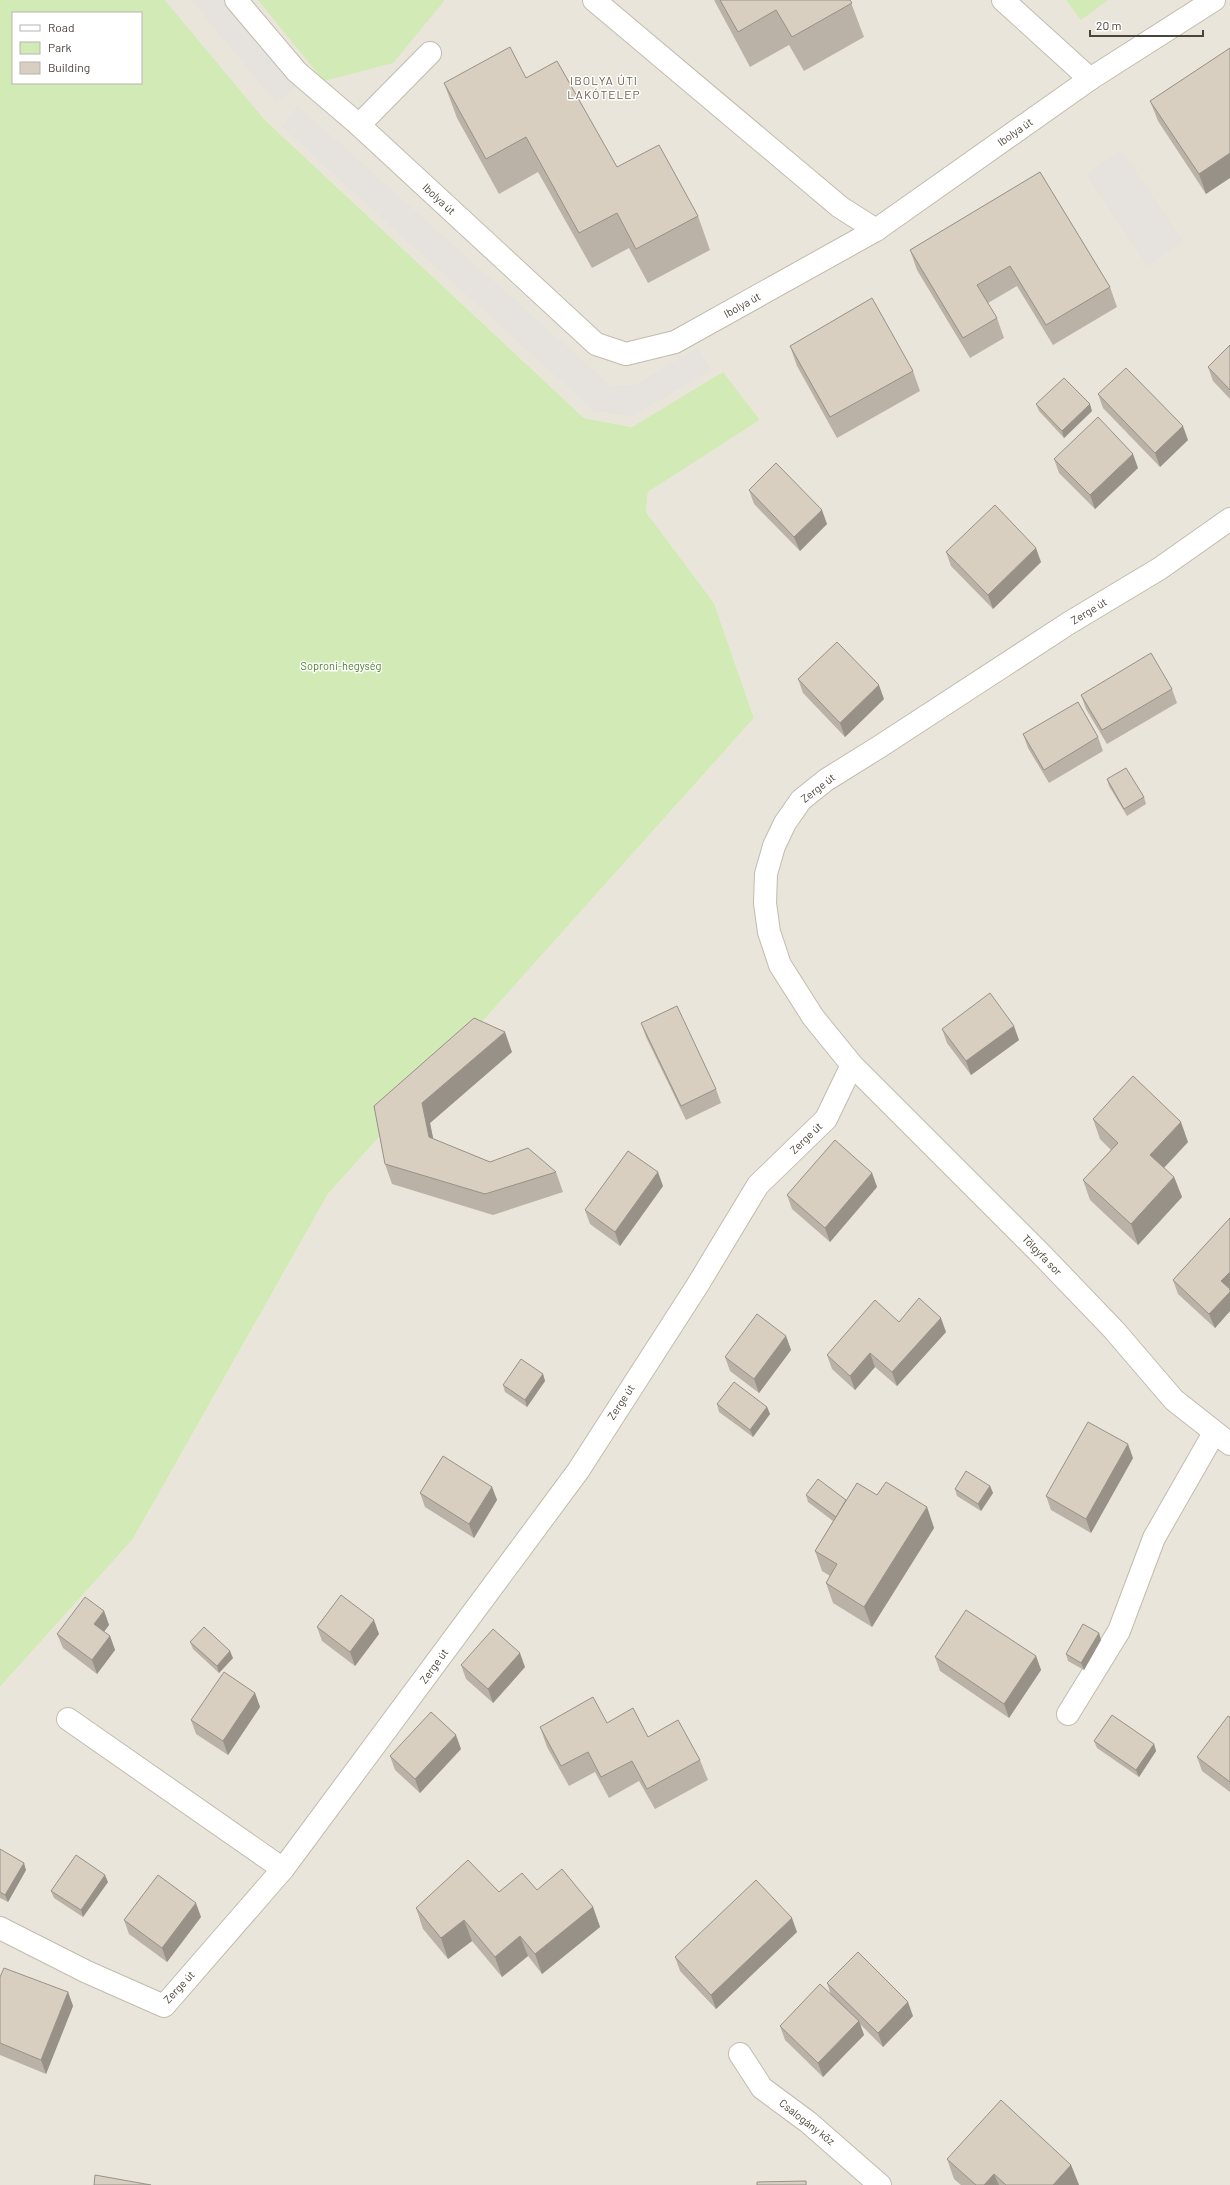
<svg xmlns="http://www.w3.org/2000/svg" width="1230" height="2185" viewBox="0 0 1230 2185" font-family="Barlow,sans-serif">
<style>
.residential{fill:#eae5da}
.industrial{fill:#e6e2dd}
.green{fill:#d2eab5;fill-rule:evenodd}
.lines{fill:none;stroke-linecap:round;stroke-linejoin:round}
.minor-casing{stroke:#c2bbae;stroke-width:24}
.minor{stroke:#fff;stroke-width:22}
.wall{fill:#bab2a6}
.shaded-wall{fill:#979187}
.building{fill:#d8cfc1;stroke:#979187}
.labels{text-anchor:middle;stroke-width:3;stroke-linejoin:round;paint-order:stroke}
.street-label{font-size:11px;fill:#4b4439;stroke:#fff}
.park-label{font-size:11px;fill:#4a7f2a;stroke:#fff}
.neighbourhood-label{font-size:12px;letter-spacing:1px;fill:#6e6250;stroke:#fff}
</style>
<rect width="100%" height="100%" fill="#f6f3ec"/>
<polygon class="residential" points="165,0 1230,0 1230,2185 0,2185 0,1687 133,1539 328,1194 754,718 714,603 646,512 648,492 760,420 723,373 632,427 584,418 265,120"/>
<g class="industrial">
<polygon points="191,0 231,0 300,83 276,103"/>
<polygon points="298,106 611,386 635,385 697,348 711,370 633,416 594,411 281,126"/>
<polygon points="1121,150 1183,242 1148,266 1086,174"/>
</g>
<g class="green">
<path d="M0 0H165L265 120 584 418 632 427 723 372 760 420 648 492 646 512 714 603 754 718 328 1194 133 1539 0 1687ZM13 13H141V83H13Z"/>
<polygon points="258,0 445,0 393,63 324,81"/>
<polygon points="1066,0 1108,0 1081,20"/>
</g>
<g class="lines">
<g class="minor-casing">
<g id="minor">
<polyline points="236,0 297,72 359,125 596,344 626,354 675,342 876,230 1090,79 1214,0"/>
<polyline points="594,0 840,207 876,230"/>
<polyline points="1003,0 1090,79"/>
<polyline points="359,125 430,53"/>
<polyline points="1230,519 1159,569 1069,623 879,747 826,780 801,800 785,823 774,846 766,874 765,903 769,932 780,965 813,1017 852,1065 1040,1253 1114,1330 1174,1400 1230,1444"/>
<polyline points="1068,1714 1119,1631 1154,1538 1214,1433"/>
<polyline points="68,1719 283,1869"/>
<polyline points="0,1928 87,1972 164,2006 283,1869 578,1471 697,1286 758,1185 826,1119 852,1065"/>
<polyline points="740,2054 762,2088 808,2122 880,2185"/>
</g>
</g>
<use href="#minor" class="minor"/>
</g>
<g class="wall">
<polygon points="714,0 850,0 864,37 804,71 789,45 750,67"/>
<polygon points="1230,48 1206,194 1158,121 1150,101"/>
<polygon points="526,78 617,167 698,216 710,250 648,283 629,248 592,268 538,172 499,194 457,118 444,83"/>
<polygon points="1040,172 1110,287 1117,307 1053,345 1017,286 988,303 997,318 1004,338 970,358 917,270 910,250"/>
<polygon points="1230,345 1230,399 1213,381 1208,367"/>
<polygon points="790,346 913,371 920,391 837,438 797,366"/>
<polygon points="1098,394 1188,440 1160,467 1103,408"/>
<polygon points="1036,404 1092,411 1064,438 1039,411"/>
<polygon points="1054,459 1138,468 1095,509 1059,473"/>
<polygon points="749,490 827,524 800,551 754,504"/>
<polygon points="946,552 1041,562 993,609 951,566"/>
<polygon points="798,679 884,699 845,737 803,693"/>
<polygon points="1172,689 1177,703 1107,744 1086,709 1081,695"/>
<polygon points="1023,734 1098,737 1103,751 1049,783 1028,748"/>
<polygon points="1107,779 1144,797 1146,804 1127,816 1109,786"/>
<polygon points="641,1023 716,1089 721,1103 686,1120 646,1037"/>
<polygon points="942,1029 1019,1040 971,1075 947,1043"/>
<polygon points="512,1052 430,1123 433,1139 490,1162 556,1172 563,1192 493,1215 392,1184 385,1164 374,1106"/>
<polygon points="1093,1119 1188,1142 1164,1168 1174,1177 1182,1197 1138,1245 1090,1200 1083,1180 1111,1150 1100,1139"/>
<polygon points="872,1173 877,1187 830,1242 792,1209 787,1195"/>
<polygon points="663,1186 620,1246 590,1224 585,1210"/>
<polygon points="1230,1218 1230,1311 1215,1328 1178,1294 1173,1280"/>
<polygon points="899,1322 946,1332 897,1386 875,1367 855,1390 832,1369 827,1355"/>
<polygon points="786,1336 791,1350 759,1393 730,1371 725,1357"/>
<polygon points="543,1374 545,1381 527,1407 505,1392 503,1385"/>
<polygon points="717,1404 767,1407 770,1414 753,1437 719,1412"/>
<polygon points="1133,1458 1091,1533 1051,1510 1046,1496"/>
<polygon points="990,1486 993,1493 981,1511 957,1496 955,1489"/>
<polygon points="492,1487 497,1500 474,1538 425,1507 420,1493"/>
<polygon points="806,1495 846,1500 877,1495 927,1507 934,1528 872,1627 833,1603 826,1583 830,1576 822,1571 815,1551 833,1521 808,1502"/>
<polygon points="104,1611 109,1625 104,1632 110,1636 115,1650 97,1674 63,1648 57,1634"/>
<polygon points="317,1627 379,1634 355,1666 322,1641"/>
<polygon points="1099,1633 1101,1640 1084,1670 1068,1661 1066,1654"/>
<polygon points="190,1642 233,1658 219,1673 193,1649"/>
<polygon points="1036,1656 1041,1670 1009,1718 940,1671 935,1657"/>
<polygon points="461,1665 525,1667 493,1703 466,1679"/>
<polygon points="255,1693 260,1707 228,1755 196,1734 191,1720"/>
<polygon points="1230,1717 1230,1792 1202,1771 1197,1757"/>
<polygon points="607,1723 648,1737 700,1760 708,1780 655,1809 639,1781 609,1798 595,1772 569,1786 547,1747 540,1727"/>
<polygon points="1094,1741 1154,1744 1156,1751 1139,1777 1097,1748"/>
<polygon points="461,1749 420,1793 395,1770 390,1756"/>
<polygon points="0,1849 26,1870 8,1902 0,1898"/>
<polygon points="108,1882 83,1917 54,1898 51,1891"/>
<polygon points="537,1890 593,1907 600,1927 542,1974 528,1956 502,1977 472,1941 448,1959 423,1929 416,1908 499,1892"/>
<polygon points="201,1917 167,1962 129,1934 124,1920"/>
<polygon points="797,1932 716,2009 680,1971 675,1957"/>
<polygon points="0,1977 68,1992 73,2006 46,2074 0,2055"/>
<polygon points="827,1983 913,2016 883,2047 860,2024 864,2035 823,2077 785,2040 780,2026 831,1995"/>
<polygon points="947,2159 1071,2165 1079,2185 961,2185 954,2179"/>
</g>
<g class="shaded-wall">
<polygon points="1230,153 1230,178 1206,194 1199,174"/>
<polygon points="1090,404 1092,411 1064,438 1062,431"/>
<polygon points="1183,426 1188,440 1160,467 1155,453"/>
<polygon points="1133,454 1138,468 1095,509 1090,495"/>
<polygon points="822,510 827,524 800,551 794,537"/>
<polygon points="1036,548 1041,562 993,609 988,595"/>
<polygon points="879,685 884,699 845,737 840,723"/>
<polygon points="1014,1026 1019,1040 971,1075 966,1061"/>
<polygon points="505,1032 512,1052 430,1123 437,1157 429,1137 422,1103"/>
<polygon points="1181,1122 1188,1142 1157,1175 1150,1155"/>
<polygon points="658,1172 663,1186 620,1246 615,1232"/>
<polygon points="872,1173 877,1187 830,1242 825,1228"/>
<polygon points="1174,1177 1182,1197 1138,1245 1131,1224"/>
<polygon points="1230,1272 1230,1292 1221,1281"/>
<polygon points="1230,1292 1230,1311 1215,1328 1209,1314"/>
<polygon points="941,1318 946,1332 897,1386 892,1372"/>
<polygon points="786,1336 791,1350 759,1393 754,1379"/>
<polygon points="870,1353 875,1367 855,1390 850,1376"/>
<polygon points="543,1374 545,1381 527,1407 525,1400"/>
<polygon points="767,1407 770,1414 753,1437 750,1430"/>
<polygon points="1128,1444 1133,1458 1091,1533 1086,1519"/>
<polygon points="990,1486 993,1493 981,1511 978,1504"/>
<polygon points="492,1487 497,1500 474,1538 469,1524"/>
<polygon points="927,1507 934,1528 872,1627 864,1607"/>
<polygon points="104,1611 109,1625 99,1638 94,1624"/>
<polygon points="374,1620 379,1634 355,1666 350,1652"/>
<polygon points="1099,1633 1101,1640 1084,1670 1081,1663"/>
<polygon points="110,1636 115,1650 97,1674 92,1660"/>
<polygon points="230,1651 233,1658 219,1673 217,1666"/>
<polygon points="520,1653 525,1667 493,1703 488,1689"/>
<polygon points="1036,1656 1041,1670 1009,1718 1004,1704"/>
<polygon points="255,1693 260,1707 228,1755 223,1741"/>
<polygon points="456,1735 461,1749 420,1793 415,1779"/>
<polygon points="1154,1744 1156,1751 1139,1777 1136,1770"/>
<polygon points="24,1863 26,1870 8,1902 5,1895"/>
<polygon points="105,1875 108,1882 83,1917 81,1910"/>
<polygon points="196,1903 201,1917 167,1962 162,1948"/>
<polygon points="593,1907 600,1927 542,1974 535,1954"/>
<polygon points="792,1918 797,1932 716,2009 711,1995"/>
<polygon points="464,1920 472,1941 448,1959 441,1938"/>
<polygon points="520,1936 528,1956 502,1977 495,1957"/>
<polygon points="68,1992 73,2006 46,2074 41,2060"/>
<polygon points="908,2002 913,2016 883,2047 878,2033"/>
<polygon points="859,2021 864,2035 823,2077 818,2063"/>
<polygon points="1071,2165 1079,2185 1053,2185"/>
<polygon points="994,2174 999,2185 984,2185"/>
</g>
<g class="building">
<polygon points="720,0 850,0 852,3 792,37 776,10 738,32"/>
<polygon points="510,47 526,78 557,61 617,167 659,145 698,216 636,249 617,213 579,233 526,137 486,159 444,83"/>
<polygon points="1230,48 1230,153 1199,174 1150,101"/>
<polygon points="1040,172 1110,287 1046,325 1010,266 977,285 997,318 963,338 910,250"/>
<polygon points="872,298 913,371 830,417 790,346"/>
<polygon points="1230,345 1230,390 1208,367"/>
<polygon points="1126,368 1183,426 1155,453 1098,394"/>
<polygon points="1064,378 1090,404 1062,431 1036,404"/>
<polygon points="1098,417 1133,454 1090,495 1054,459"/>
<polygon points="776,463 822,510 794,537 749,490"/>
<polygon points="995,505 1036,548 988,595 946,552"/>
<polygon points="837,642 879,685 840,723 798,679"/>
<polygon points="1151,653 1172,689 1102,730 1081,695"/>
<polygon points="1078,702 1098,737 1044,770 1023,734"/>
<polygon points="1126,768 1144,797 1124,809 1107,779"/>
<polygon points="990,993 1014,1026 966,1061 942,1029"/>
<polygon points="677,1006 716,1089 681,1106 641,1023"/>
<polygon points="474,1018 505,1032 422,1103 429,1137 490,1162 528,1148 556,1172 485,1194 385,1164 374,1106"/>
<polygon points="1133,1076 1181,1122 1150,1155 1174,1177 1131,1224 1083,1180 1118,1143 1093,1119"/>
<polygon points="835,1140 872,1173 825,1228 787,1195"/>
<polygon points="628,1151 658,1172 615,1232 585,1210"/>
<polygon points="1230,1218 1230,1272 1221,1281 1230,1289 1230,1292 1209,1314 1173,1280"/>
<polygon points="919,1298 941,1318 892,1372 870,1353 850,1376 827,1355 875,1300 899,1322"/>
<polygon points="757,1314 786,1336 754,1379 725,1357"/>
<polygon points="521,1359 543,1374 525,1400 503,1385"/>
<polygon points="734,1382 767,1407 750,1430 717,1404"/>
<polygon points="1088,1422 1128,1444 1086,1519 1046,1496"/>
<polygon points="443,1456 492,1487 469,1524 420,1493"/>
<polygon points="966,1471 990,1486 978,1504 955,1489"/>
<polygon points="818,1479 846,1500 836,1517 806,1495"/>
<polygon points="886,1482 927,1507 864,1607 826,1583 837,1564 815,1551 857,1483 877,1495"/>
<polygon points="341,1595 374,1620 350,1652 317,1627"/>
<polygon points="85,1597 104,1611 94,1624 110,1636 92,1660 57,1634"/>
<polygon points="966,1610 1036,1656 1004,1704 935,1657"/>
<polygon points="1083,1624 1099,1633 1081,1663 1066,1654"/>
<polygon points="204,1627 230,1651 217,1666 190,1642"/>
<polygon points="493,1629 520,1653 488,1689 461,1665"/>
<polygon points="224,1672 255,1693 223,1741 191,1720"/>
<polygon points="593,1697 607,1723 633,1708 648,1737 678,1720 700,1760 647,1789 632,1761 601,1777 588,1752 561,1766 540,1727"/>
<polygon points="431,1712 456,1735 415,1779 390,1756"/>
<polygon points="1112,1715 1154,1744 1136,1770 1094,1741"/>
<polygon points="1228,1716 1230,1717 1230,1782 1197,1757"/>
<polygon points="0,1849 24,1863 5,1895 0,1892"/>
<polygon points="76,1855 105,1875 81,1910 51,1891"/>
<polygon points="468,1860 499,1892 522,1873 537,1890 562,1869 593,1907 535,1954 520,1936 495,1957 464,1920 441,1938 416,1908"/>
<polygon points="158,1875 196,1903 162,1948 124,1920"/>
<polygon points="756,1880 792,1918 711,1995 675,1957"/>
<polygon points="858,1952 908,2002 878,2033 827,1983"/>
<polygon points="4,1968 68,1992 41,2060 0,2043 0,1977"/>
<polygon points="820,1984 859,2021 818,2063 780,2026"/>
<polygon points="1001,2100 1071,2165 1053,2185 1006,2185 994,2174 984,2185 976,2185 947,2159"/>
<polygon points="95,2175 151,2185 94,2185"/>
<polygon points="806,2181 806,2185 757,2185 757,2182"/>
</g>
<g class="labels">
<g class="street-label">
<text transform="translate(1015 132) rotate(-35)" y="4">Ibolya út</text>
<text transform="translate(439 199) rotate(43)" y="4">Ibolya út</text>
<text transform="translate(742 305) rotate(-29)" y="4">Ibolya út</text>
<text transform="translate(1089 611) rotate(-31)" y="4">Zerge út</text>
<text transform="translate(818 788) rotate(-38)" y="4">Zerge út</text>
<text transform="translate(806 1138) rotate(-44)" y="4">Zerge út</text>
<text transform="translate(1042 1255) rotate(46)" y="4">Tölgyfa sor</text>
<text transform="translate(621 1402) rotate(-57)" y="4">Zerge út</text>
<text transform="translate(434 1666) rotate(-54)" y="4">Zerge út</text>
<text transform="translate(179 1987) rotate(-47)" y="4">Zerge út</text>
<text transform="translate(807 2122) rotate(38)" y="4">Csalogány köz</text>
</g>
<g class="park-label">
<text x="341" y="670">Soproni-hegység</text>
</g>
<g class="neighbourhood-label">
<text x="604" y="85">IBOLYA ÚTI<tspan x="604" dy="14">LAKÓTELEP</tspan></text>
</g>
</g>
<rect x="12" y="12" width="130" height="72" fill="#ffffff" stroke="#b7b4b0"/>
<rect x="20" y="25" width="20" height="6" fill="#ffffff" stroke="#b7b4b0"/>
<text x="48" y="32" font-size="12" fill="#4b4439">Road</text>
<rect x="20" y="42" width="20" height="12" fill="#d2eab5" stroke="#b7b4b0"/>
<text x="48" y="52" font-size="12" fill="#4b4439">Park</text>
<rect x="20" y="62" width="20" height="12" fill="#d8cfc1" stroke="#b7b4b0"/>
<text x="48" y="72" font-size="12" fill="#4b4439">Building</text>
<path d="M1090 30v6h113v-6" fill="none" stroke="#4b4439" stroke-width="2"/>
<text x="1096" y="30" font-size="12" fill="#4b4439" stroke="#ffffff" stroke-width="3" paint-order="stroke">20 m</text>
</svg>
